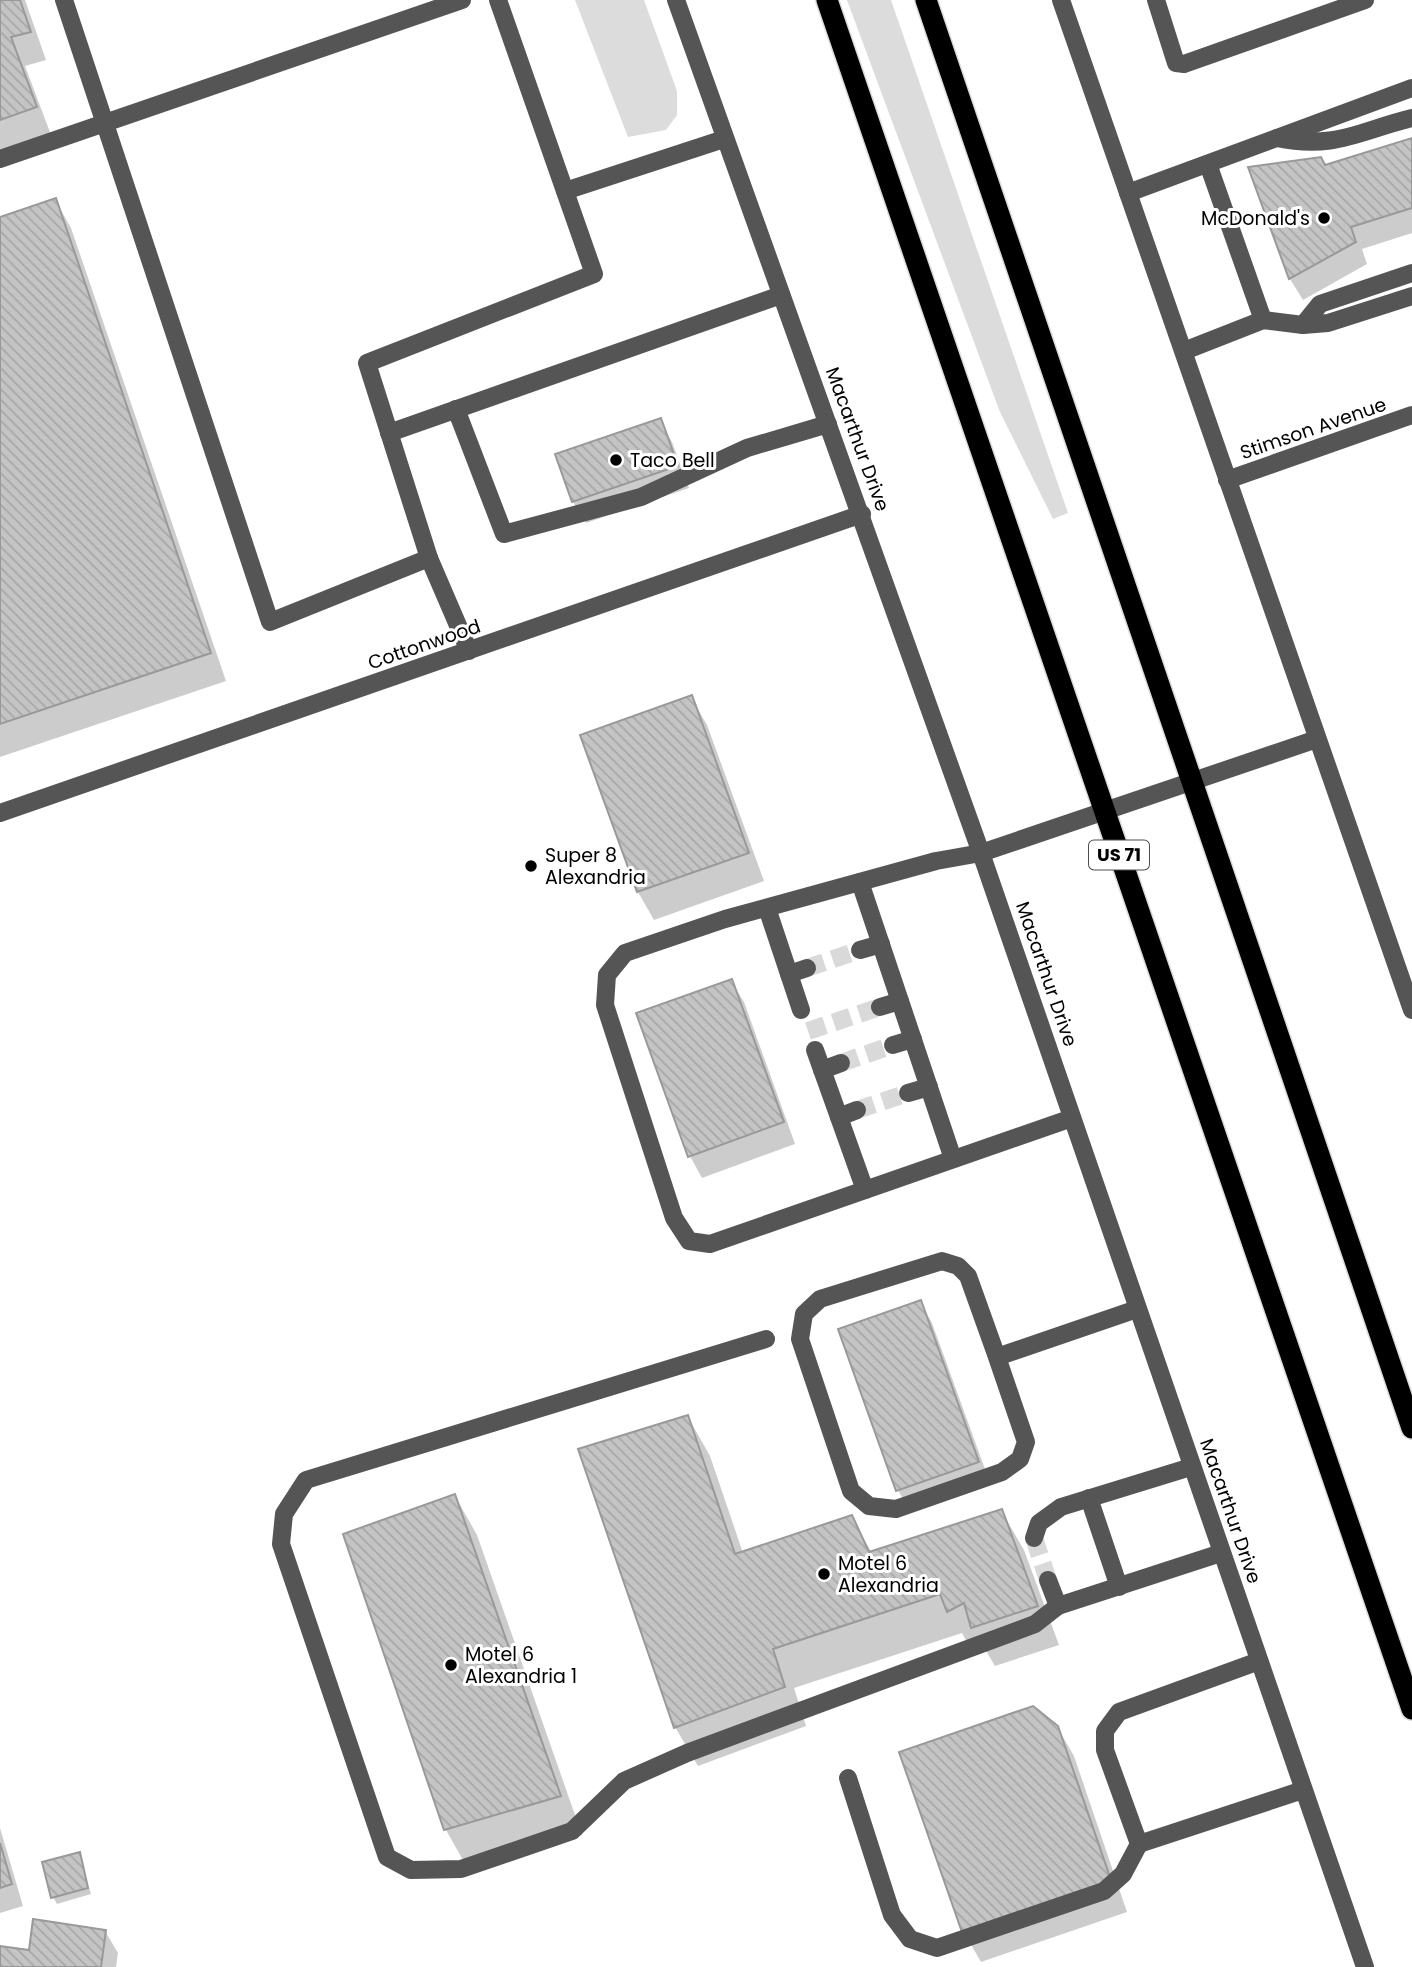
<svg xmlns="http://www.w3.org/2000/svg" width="1412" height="1967" viewBox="0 0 1412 1967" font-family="Poppins,sans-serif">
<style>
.grass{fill:#dcdcdc}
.shadow{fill:#0003}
.building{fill:url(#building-back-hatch);stroke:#999;stroke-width:2}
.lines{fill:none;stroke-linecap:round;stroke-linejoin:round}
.minor-tunnel{stroke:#d9d9d9;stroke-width:18;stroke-dasharray:18 9;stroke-linecap:butt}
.highway-casing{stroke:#dbdbdb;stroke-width:24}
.minor{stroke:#555;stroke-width:18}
.highway{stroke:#000;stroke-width:21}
.poi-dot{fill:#000;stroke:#fff;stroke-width:2.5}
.labels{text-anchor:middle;stroke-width:6;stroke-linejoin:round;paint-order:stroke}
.shield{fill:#fff;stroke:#4c4c4c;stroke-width:2}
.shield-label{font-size:18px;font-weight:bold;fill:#000}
.poi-label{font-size:19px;fill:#000;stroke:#fff;text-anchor:start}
.street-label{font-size:19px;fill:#000;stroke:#fff}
</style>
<defs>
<pattern id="building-back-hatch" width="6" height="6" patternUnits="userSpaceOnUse" patternTransform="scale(1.75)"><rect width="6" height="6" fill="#c4c4c4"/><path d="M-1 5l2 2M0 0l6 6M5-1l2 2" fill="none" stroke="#a7a7a7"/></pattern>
</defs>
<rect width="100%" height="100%" fill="#fff"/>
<g class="grass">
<polygon points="575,0 644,0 677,91 677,115 666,130 628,137"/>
<polygon points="847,0 891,0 1068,513 1053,519 1000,412"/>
</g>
<g class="shadow">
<polygon points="0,0 25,0 46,60 25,66 51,135 0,154"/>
<polygon points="1412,139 1412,233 1362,249 1367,264 1303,300 1290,279 1251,168 1325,167"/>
<polygon points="55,200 71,228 226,681 0,757 0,219"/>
<polygon points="660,420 672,442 689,488 586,523 573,502 557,455"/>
<polygon points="691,697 707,725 764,881 654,920 638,892 582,736"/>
<polygon points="731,981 744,1002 795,1144 702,1178 690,1156"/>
<polygon points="920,1302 932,1323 990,1483 910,1512 898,1490 840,1330"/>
<polygon points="688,1417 710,1456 743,1553 851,1517 872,1553 1002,1512 1024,1550 1059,1645 995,1666 982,1644 971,1650 962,1633 794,1688 806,1726 698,1766 675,1727"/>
<polygon points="455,1496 477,1535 582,1835 468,1869 446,1830 345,1535"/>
<polygon points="1057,1727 1074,1756 1127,1912 981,1962 965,1934"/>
<polygon points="0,1828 23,1906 0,1913"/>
<polygon points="79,1854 91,1894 57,1904 53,1897"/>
<polygon points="105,1931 118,1953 116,1967 0,1967 0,1948 31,1952"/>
</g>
<g class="building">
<polygon points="0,0 20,0 31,32 11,37 37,107 0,120"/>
<polygon points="1412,138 1412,208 1351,227 1356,242 1289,279 1248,167 1321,157 1325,165"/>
<polygon points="56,198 211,653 0,724 0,217"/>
<polygon points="661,418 678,466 572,502 555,454"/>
<polygon points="692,695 749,853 637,892 580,735"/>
<polygon points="732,979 784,1122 688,1157 636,1013"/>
<polygon points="921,1300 979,1462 896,1491 838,1329"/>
<polygon points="688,1415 735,1554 852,1515 869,1552 1002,1509 1038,1606 971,1628 964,1603 947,1612 940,1594 773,1649 785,1687 674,1728 578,1449"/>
<polygon points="455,1494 561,1796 444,1830 343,1534"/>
<polygon points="1033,1706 1058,1726 1112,1883 963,1935 899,1752"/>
<polygon points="0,1843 12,1884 0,1888"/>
<polygon points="80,1852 88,1888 51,1898 42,1862"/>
<polygon points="33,1919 106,1930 101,1967 0,1967 0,1946 29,1950"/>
</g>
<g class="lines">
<g class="minor-tunnel">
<polyline points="807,968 860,950"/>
<polyline points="808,1031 880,1007"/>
<polyline points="841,1063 893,1045"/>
<polyline points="857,1110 908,1093"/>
<polyline points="1034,1538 1048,1580"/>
</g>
<g class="highway-casing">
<g id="highway">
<polyline points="827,0 1412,1709"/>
<polyline points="926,0 1412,1428"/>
</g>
</g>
<g class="minor">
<polyline points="64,0 270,622 429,558 469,651"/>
<polyline points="676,0 981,853 1365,1967"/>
<polyline points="1061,0 1412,1010"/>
<polyline points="1156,0 1176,63 1184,64 1365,0"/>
<path d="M1277 138C1334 150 1359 131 1412 118"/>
<polyline points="0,159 462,0"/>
<polyline points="1208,164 1263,320"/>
<polyline points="565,191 724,139"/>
<polyline points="1128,193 1412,88"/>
<polyline points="1303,325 1320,304 1412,273"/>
<polyline points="1184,351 1263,320 1303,325 1328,323 1412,296"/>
<polyline points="456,409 504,534 641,497 747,448 828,424"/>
<polyline points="389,433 781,295"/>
<polyline points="1227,480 1412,415"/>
<polyline points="429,558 367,363 594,274 498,0"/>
<polyline points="0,813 862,514"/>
<polyline points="860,882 953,1159"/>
<polyline points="767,908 801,1010"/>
<polyline points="860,950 881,944"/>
<polyline points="789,974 807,968"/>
<polyline points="880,1007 900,1001"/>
<polyline points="893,1045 913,1039"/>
<polyline points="815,1050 865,1190"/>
<polyline points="822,1070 841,1063"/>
<polyline points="908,1093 929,1087"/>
<polyline points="839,1117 857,1110"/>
<polyline points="1072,1118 710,1244 689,1241 674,1218 605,1005 607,975 625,953 725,919 936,861 981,853 1317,739"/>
<polyline points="766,1339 306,1480 284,1514 281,1544 387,1857 411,1870 461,1869 572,1831 624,1781 687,1753 1035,1624 1058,1606"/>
<polyline points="997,1357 968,1276 958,1266 942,1261 820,1299 804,1314 800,1339 851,1491 869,1506 896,1509 1002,1472 1020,1459 1026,1442 997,1357 1137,1309"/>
<polyline points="1089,1498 1119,1587"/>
<polyline points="1034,1538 1039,1523 1061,1507 1191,1467"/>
<polyline points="1048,1580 1058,1606 1221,1553"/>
<polyline points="1259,1661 1119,1712 1105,1731 1105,1750 1139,1844 1303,1790"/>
<polyline points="848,1778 892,1915 910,1939 937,1948 1104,1891 1123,1874 1139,1844"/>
</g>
<use href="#highway" class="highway"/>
</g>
<g class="poi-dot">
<circle cx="1324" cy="218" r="7"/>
<circle cx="616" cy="460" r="7"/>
<circle cx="531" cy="866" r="7"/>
<circle cx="824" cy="1574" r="7"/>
<circle cx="451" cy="1665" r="7"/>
</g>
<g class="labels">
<rect class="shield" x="1089" y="840.5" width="60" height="29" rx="5"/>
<g class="shield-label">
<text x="1119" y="861">US 71</text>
</g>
<g class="poi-label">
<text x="1310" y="225" text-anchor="end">McDonald's</text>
<text x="630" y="467">Taco Bell</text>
<text x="545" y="862">Super 8<tspan x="545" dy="22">Alexandria</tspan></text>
<text x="838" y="1570">Motel 6<tspan x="838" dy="22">Alexandria</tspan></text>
<text x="465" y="1661">Motel 6<tspan x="465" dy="22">Alexandria 1</tspan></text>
</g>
<g class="street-label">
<text transform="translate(1313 428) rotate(-19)" y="7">Stimson Avenue</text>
<text transform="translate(858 439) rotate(70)" y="7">Macarthur Drive</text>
<text transform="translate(424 644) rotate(-19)" y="7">Cottonwood</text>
<text transform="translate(1047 974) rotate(71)" y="7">Macarthur Drive</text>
<text transform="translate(1231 1511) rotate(71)" y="7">Macarthur Drive</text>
</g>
</g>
</svg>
